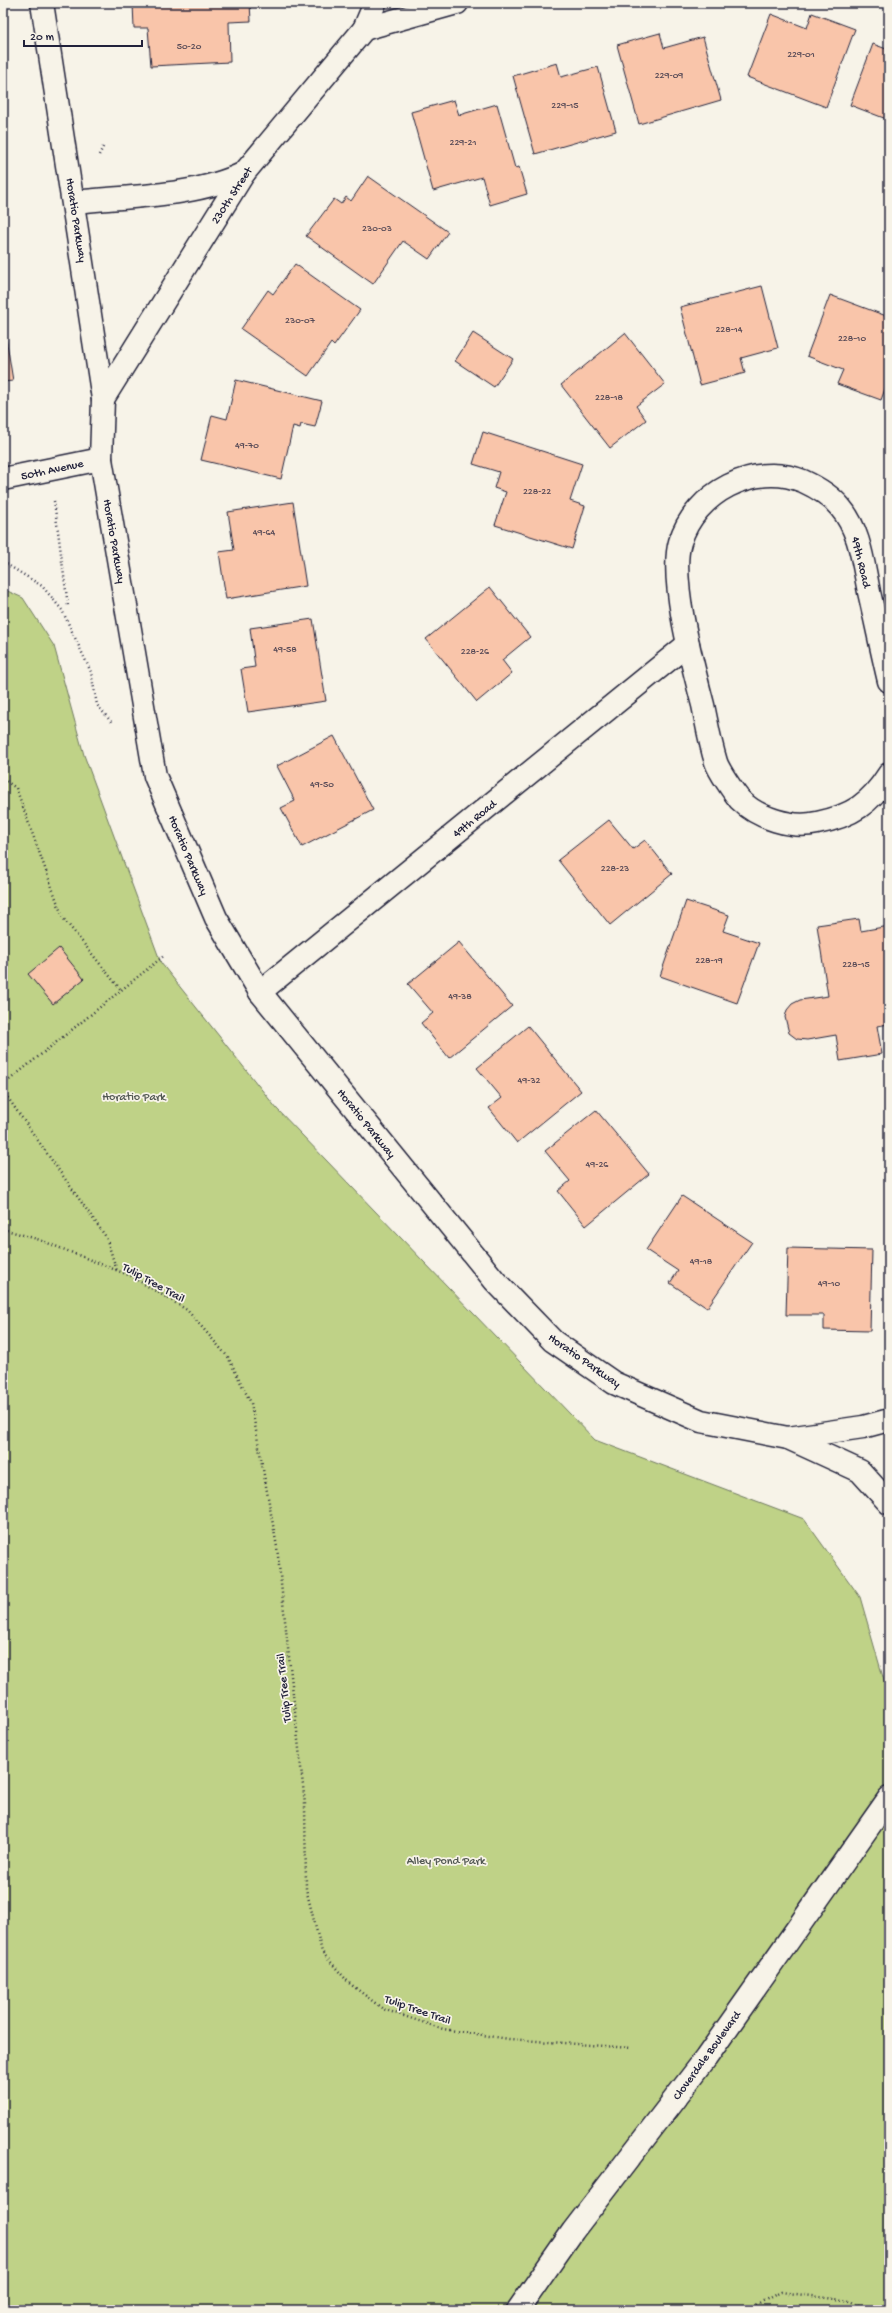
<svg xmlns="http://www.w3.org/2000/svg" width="892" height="2313" viewBox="0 0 892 2313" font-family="'Gochi Hand',sans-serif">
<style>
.green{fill:#bfd287;stroke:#707a61}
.building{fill:#f9c5aa;stroke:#22223b}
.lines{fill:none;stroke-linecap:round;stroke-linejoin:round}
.street-casing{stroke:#22223b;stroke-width:25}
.secondary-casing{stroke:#22223b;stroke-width:25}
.path{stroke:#22223b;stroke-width:2.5;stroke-dasharray:1 3;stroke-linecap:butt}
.street{stroke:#f7f3e8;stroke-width:22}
.secondary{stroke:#f7f3e8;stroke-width:22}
.labels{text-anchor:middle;stroke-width:3.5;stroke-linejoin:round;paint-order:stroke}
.number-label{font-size:10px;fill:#584b57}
.street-label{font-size:12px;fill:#22223b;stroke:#f7f3e8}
.park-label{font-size:12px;fill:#515752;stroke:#f7f3e8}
</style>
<rect width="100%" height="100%" fill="#f7f3e8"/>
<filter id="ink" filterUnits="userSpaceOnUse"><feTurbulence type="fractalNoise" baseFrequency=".025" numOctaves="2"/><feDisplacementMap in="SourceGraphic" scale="8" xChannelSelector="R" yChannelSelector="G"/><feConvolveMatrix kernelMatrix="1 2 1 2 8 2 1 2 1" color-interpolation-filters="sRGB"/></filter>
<g filter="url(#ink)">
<polygon class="green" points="3,589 23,598 54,646 84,755 161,963 277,1109 595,1440 804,1519 860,1597 889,1698 889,2310 3,2310"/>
<g class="building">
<polygon points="133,3 250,3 251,21 229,22 230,62 151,66 148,28 134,28"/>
<polygon points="812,13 855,29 826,107 747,77 771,14 807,28"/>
<polygon points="660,33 664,48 703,37 721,100 639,124 617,45"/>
<polygon points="873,44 889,50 889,120 850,105"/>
<polygon points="557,63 561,77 598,67 616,131 535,154 513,76"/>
<polygon points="454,100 459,115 497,104 515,168 519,167 527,194 490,205 482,177 433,191 411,112"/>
<polygon points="368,176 448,232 429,259 403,241 373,284 306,236 334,199 341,204 346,197 351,201"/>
<polygon points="295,264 360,310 334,346 331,343 308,376 241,329 268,290 273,294"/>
<polygon points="762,286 778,348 741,358 745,373 700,385 680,307"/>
<polygon points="830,295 889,317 889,378 881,400 837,384 843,370 807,356"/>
<polygon points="3,318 13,381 3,382"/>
<polygon points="473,333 513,359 494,387 455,361"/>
<polygon points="625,333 665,384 636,406 646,420 610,448 561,385"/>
<polygon points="236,380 322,401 315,427 301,424 300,428 293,426 281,479 201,460 212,415 227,419"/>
<polygon points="483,432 582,464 570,501 585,506 572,549 495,525 506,492 494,488 499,472 473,464"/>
<polygon points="293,502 306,586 226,599 219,552 234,550 228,512"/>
<polygon points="490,587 530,637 502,660 512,673 477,702 426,639"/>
<polygon points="313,619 326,701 248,712 241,669 255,667 250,628"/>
<polygon points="334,736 373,810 302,847 281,808 295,801 277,766"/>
<polygon points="609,820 633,849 645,840 672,874 610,925 558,860"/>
<polygon points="686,901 729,915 723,931 759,943 737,1003 660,976"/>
<polygon points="859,919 861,931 889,926 889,1024 877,1026 882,1054 840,1061 836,1035 807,1040 797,1039 789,1033 785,1017 787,1010 792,1004 800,1000 828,996 817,925"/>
<polygon points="459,942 512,1006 449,1058 421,1023 433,1013 408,984"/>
<polygon points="59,948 84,979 53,1004 28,974"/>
<polygon points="528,1026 581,1091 517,1143 489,1108 502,1098 477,1068"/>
<polygon points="596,1110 649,1174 586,1226 558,1191 570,1181 545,1151"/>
<polygon points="682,1196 752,1242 707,1308 670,1283 678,1271 646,1250"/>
<polygon points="788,1248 872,1250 870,1331 824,1330 824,1315 786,1315"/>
</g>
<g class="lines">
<g class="street-casing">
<g id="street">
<polyline points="42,3 103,399 101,459 155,776 216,918 260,992 495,1281 553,1341 614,1383 701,1421 788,1438 860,1471 889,1503"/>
<polyline points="364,29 457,3"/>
<path d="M74 202C128 196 196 197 244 173"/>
<polyline points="103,399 244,173 364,29 375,3"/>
<polyline points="3,479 101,459"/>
<path d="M889 681C882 652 876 622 869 592 863 563 860 530 840 507 831 496 816 487 803 481 754 461 695 493 680 542 669 579 693 666 703 705 707 724 710 743 716 762 719 771 734 793 740 800 758 818 792 829 817 823 852 816 870 804 889 774"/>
<polyline points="260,992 688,644"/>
<polyline points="788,1438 863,1427 889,1420"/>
</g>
</g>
<g class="secondary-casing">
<polyline id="secondary" points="518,2310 573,2231 706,2058 889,1798"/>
</g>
<g class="path">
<polyline points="99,155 104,145"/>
<polyline points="54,501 68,606"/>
<polyline points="3,562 42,586 62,610 91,672 97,705 113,724"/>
<polyline points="3,779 16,788 63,918 121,990"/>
<polyline points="3,1085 165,955"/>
<polyline points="3,1091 106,1237 117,1271"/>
<polyline points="3,1229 40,1240 131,1276 187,1310 228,1357 251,1403 277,1547 305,1804 306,1889 322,1952 349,1983 383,2009 443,2029 509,2039 631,2048"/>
<polyline points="745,2310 781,2292 850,2301 867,2310"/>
</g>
<use href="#street" class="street"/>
<use href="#secondary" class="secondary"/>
</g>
</g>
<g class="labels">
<g class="number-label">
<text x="189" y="49">50-20</text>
<text x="801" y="57">229-01</text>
<text x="669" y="78">229-09</text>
<text x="565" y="108">229-15</text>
<text x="463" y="145">229-21</text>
<text x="377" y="231">230-03</text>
<text x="300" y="323">230-07</text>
<text x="729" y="332">228-14</text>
<text x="852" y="341">228-10</text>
<text x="609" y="400">228-18</text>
<text x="247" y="448">49-70</text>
<text x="537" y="494">228-22</text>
<text x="264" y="535">49-64</text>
<text x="285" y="652">49-58</text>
<text x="475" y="654">228-26</text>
<text x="322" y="787">49-50</text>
<text x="615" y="871">228-23</text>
<text x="709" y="963">228-19</text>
<text x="856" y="967">228-15</text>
<text x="460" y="999">49-38</text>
<text x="529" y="1083">49-32</text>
<text x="597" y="1167">49-26</text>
<text x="701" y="1264">49-18</text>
<text x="829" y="1286">49-10</text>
</g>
<g class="street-label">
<text transform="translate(231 195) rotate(-57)" y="4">230th Street</text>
<text transform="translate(77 220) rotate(81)" y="4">Horatio Parkway</text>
<text transform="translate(52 469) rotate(-12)" y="4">50th Avenue</text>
<text transform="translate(115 541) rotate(80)" y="4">Horatio Parkway</text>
<text transform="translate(862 562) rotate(77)" y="4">49th Road</text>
<text transform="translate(474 818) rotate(-39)" y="4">49th Road</text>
<text transform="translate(189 855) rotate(67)" y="4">Horatio Parkway</text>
<text transform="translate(367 1123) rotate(51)" y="4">Horatio Parkway</text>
<text transform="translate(154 1282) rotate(29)" y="4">Tulip Tree Trail</text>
<text transform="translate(585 1360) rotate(35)" y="4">Horatio Parkway</text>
<text transform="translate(283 1688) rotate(-96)" y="4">Tulip Tree Trail</text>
<text transform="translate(418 2009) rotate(19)" y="4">Tulip Tree Trail</text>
<text transform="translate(706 2055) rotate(-54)" y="4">Cloverdale Boulevard</text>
</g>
<g class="park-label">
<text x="134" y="1100">Horatio Park</text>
<text x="446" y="1864">Alley Pond Park</text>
</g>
</g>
<rect width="892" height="2313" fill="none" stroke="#f7f3e8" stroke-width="16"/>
<rect x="8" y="8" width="876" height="2297" fill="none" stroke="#22223b" stroke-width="1.5" filter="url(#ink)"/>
<path d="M24 40v6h118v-6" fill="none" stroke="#22223b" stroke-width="2"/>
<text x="30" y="40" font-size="12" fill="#22223b" stroke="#f7f3e8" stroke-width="3" paint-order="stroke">20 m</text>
</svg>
